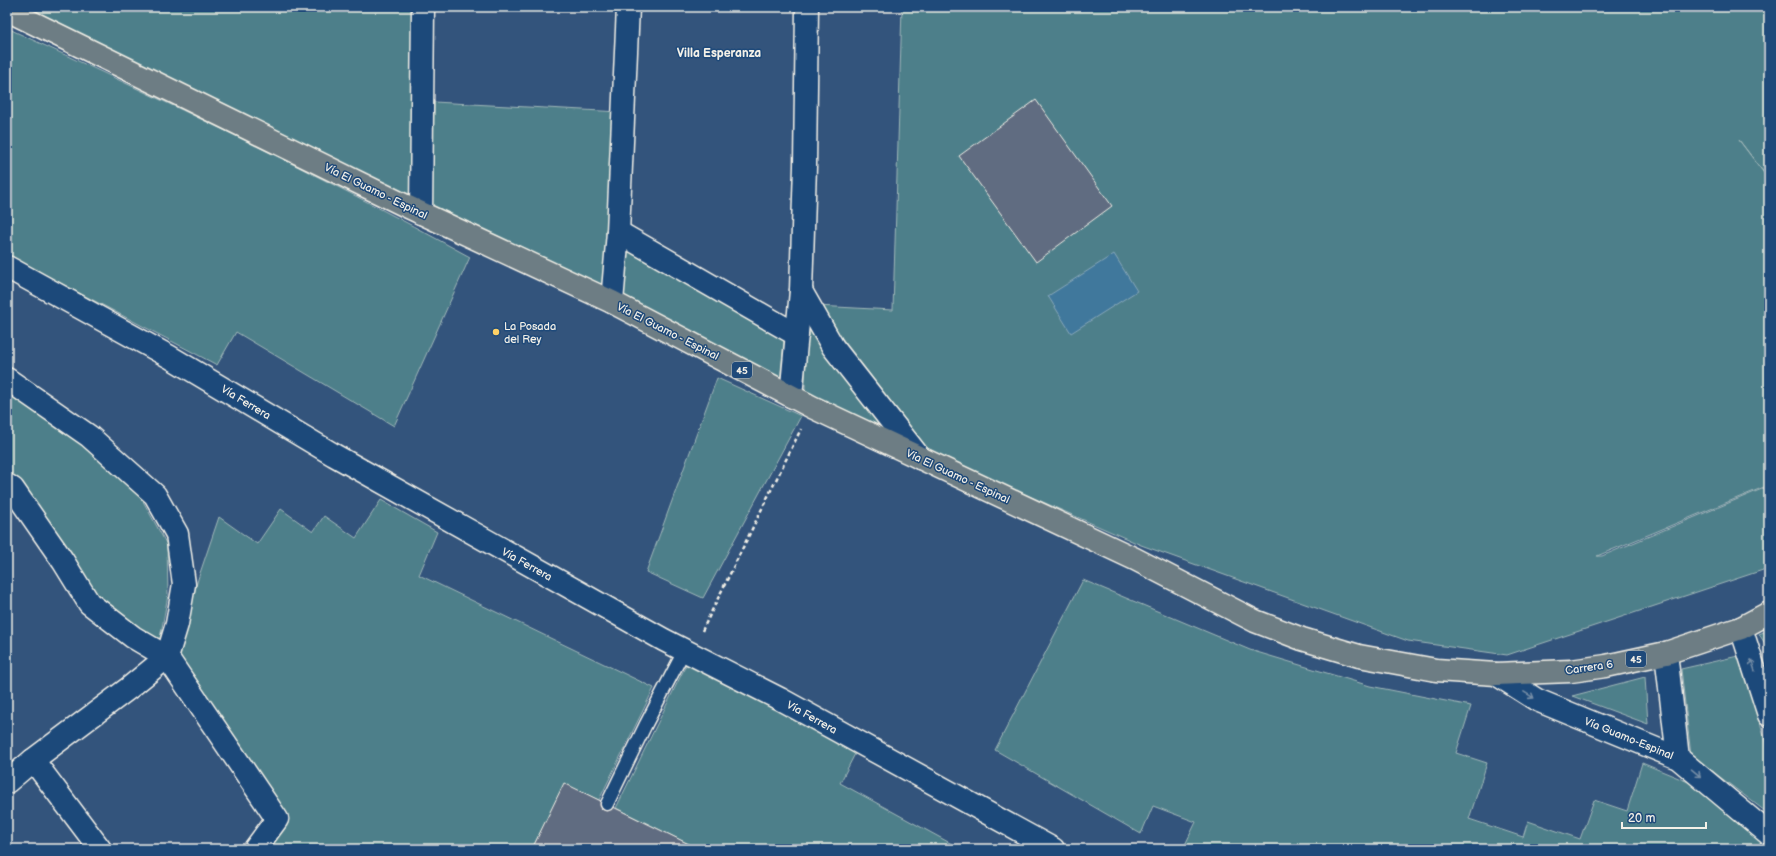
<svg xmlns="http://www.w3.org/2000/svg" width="1776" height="856" viewBox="0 0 1776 856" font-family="'Balsamiq Sans',sans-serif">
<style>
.green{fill:#4e7f8a;stroke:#a1b8b9}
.water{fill:#40789c;stroke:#88a8ba}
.building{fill:#616c81;stroke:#f4f1e8}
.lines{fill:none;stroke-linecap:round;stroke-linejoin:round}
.lane-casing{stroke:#f4f1e8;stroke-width:15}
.street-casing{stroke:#f4f1e8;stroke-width:25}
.secondary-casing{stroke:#f4f1e8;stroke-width:25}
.primary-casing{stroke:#f4f1e8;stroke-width:25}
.path{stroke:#f4f1e8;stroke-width:2.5;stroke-dasharray:4 3;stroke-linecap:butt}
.lane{stroke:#1f4a7a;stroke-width:12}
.street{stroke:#1f4a7a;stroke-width:22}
.secondary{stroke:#1f4a7a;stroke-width:22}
.primary{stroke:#6d7d84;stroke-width:22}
.oneway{stroke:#748da6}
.poi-dot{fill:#ffd166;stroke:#1f4a7a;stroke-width:1.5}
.labels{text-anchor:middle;stroke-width:3;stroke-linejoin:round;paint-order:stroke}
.shield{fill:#1f4a7a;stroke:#b4bfc7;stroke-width:1}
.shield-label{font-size:10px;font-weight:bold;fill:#f4f1e8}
.street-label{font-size:11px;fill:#f4f1e8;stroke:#1f4a7a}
.poi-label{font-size:11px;fill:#f4f1e8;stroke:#1f4a7a;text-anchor:start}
.neighbourhood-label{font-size:12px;font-weight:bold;fill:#f4f1e8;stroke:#1f4a7a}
</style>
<rect width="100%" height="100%" fill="#33547c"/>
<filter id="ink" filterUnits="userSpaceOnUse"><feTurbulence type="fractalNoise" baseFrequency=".025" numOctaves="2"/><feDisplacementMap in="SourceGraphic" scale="8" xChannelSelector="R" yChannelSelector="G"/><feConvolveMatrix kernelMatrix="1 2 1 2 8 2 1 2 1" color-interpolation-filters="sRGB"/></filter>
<g filter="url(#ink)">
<g class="green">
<polygon points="9,7 414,7 416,202"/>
<polygon points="902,7 1769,7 1769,179 1739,140 1769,180 1769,485 1597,556 1602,556 1769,486 1769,568 1507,655 1408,641 1141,545 931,453 817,306 893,310"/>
<path d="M7 28C163 100 320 174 470 257L394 426 236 332 217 365 7 255Z"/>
<polygon points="434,102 620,112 604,286 431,209"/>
<polygon points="626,243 784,341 780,381 622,295"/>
<polygon points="806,314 894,436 805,391"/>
<polygon points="717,378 801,416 703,598 646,572"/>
<polygon points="7,393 73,433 138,492 167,545 168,595 159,644 95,592 7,475"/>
<polygon points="381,500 437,532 419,575 654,688 599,800 564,784 532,849 265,849 285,821 176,659 198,579 219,517 257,544 281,509 313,532 324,516 356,538"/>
<polygon points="1083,580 1250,650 1370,686 1471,706 1456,753 1487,763 1469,819 1523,837 1528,821 1580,839 1594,800 1627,811 1642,763 1698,786 1769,844 1769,849 1183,849 1196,822 1153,806 1141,834 995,750"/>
<polygon points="1769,630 1769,650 1759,634"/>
<polygon points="1738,656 1764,735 1769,762 1769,814 1691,755 1681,669"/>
<polygon points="688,661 859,746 840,783 961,849 699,849 616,808"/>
<polygon points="1645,677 1648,724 1572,696"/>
</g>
<polygon class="water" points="1114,254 1137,291 1071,333 1048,296"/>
<g class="building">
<polygon points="1036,100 1112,206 1036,262 959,156"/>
<polygon points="564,783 699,849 532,849"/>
</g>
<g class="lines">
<g class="lane-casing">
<polyline id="lane" points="607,804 646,724 684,651"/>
</g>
<g class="street-casing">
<g id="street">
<polyline points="421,213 423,7"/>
<polyline points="618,232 797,335"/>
<polyline points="7,267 170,357 334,455 664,640 780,699 1053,849"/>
<polyline points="801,291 833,347 920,458"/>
<polyline points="612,302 618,232 628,7"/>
<polyline points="7,379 89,436 155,495 177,534 184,584 177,624 167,657 129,688 33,760 7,782"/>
<polyline points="791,396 801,291 805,166 807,7"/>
<polyline points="7,485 13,489 63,561 89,603 133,637 167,657 277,819 255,849"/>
<polyline points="33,760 100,849"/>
</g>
</g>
<g class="secondary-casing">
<g id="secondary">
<polyline points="1741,628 1769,715"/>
<polyline points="1666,653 1678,758"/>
<polyline points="1496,674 1537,700 1678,758 1769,834"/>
</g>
</g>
<g class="primary-casing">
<polyline id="primary" points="7,10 404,205 612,302 812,407 1135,559 1255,621 1302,639 1359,656 1436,670 1496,674 1571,671 1606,666 1666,653 1741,628 1769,613"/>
</g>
<polyline class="path" points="702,631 801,429"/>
<use href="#lane" class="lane"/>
<use href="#street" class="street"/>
<use href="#secondary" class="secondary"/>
<use href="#primary" class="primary"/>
</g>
<defs><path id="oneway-shaft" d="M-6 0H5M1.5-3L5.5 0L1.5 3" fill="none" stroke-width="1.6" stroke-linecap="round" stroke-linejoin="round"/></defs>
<g class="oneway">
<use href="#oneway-shaft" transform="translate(1753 665) rotate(-109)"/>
<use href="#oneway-shaft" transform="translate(1529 695) rotate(32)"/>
<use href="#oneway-shaft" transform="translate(1696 773) rotate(40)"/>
</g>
</g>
<circle class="poi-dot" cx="496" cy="332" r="4"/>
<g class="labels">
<g class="shield">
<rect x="732" y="362" width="20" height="16" rx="3"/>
<rect x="1626" y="651" width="20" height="16" rx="3"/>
</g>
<g class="shield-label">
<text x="742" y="374">45</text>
<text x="1636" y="663">45</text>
</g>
<g class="street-label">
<text transform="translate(376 191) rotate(26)" y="4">Vía El Guamo - Espinal</text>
<text transform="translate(668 331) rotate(27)" y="4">Vía El Guamo - Espinal</text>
<text transform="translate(246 402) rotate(31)" y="4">Vía Ferrera</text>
<text transform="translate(958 476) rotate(25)" y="4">Vía El Guamo - Espinal</text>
<text transform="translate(527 564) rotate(29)" y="4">Vía Ferrera</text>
<text transform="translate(1589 667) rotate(-8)" y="4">Carrera 6</text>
<text transform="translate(812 717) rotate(29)" y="4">Vía Ferrera</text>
<text transform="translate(1629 738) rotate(22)" y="4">Vía Guamo-Espinal</text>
</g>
<g class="poi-label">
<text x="504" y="330">La Posada<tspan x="504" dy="13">del Rey</tspan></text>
</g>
<g class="neighbourhood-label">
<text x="719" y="57">Villa Esperanza</text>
</g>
</g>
<rect width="1776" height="856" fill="none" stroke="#1f4a7a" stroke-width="24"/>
<rect x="12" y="12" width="1752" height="832" fill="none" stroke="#f4f1e8" stroke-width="1.5" filter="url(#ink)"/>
<path d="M1622 822v6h84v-6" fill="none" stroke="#f4f1e8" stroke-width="2"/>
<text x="1628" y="822" font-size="12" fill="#f4f1e8" stroke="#1f4a7a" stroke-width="3" paint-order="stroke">20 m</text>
</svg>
